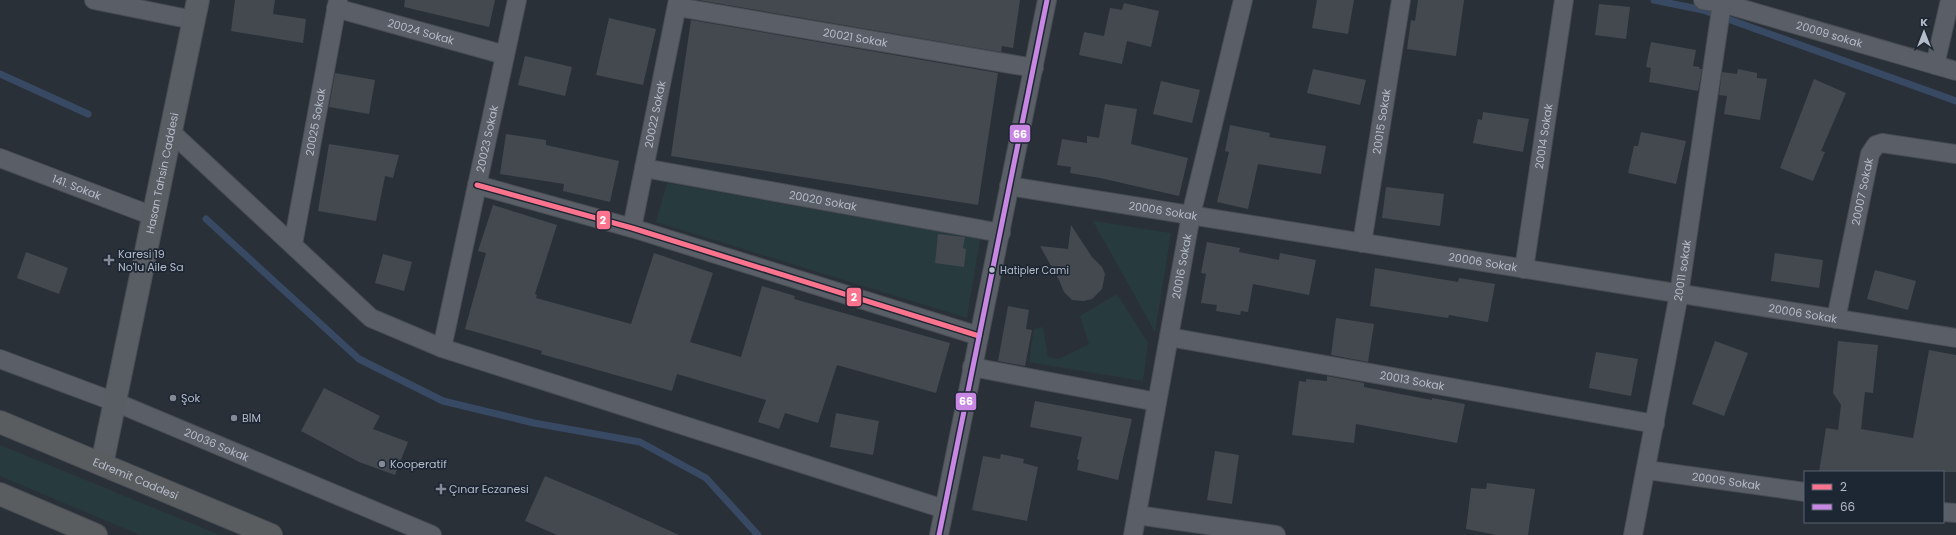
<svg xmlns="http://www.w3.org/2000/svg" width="1956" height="535" viewBox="0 0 1956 535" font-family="Poppins,sans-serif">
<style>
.green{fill:#273a3e}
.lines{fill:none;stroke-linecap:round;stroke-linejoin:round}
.stream{stroke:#384963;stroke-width:7}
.building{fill:#444950}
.street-casing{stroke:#484c53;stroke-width:20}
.secondary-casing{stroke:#484c53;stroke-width:24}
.highway-casing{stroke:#474c53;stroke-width:24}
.street{stroke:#5a5e66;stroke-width:18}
.secondary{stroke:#595d64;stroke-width:22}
.highway{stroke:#5a5d60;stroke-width:22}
.bus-1-casing{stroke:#1d2633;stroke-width:8}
.bus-2-casing{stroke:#1d2633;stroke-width:8}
.bus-1{stroke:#fc738d;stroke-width:5}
.bus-2{stroke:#c787e3;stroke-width:5}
.poi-dot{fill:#848b96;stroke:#1d2633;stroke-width:1.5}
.bus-dot{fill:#b4bcc9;stroke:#1d2633;stroke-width:1.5}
.labels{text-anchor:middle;stroke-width:3.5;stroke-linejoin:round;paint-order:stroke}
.bus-label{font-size:10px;fill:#b4bcc9;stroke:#1d2633;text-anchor:start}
.street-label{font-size:11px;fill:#b4bcc9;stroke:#1d2633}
.poi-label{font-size:11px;fill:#b4bcc9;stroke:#1d2633;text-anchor:start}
.line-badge{stroke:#1d2633;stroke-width:1.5}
.badge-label{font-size:11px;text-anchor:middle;font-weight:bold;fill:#fff}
</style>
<rect width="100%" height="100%" fill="#2a3038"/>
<g class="green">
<polygon points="667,183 980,239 967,318 656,222"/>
<polygon points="1093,221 1171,233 1155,332"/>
<polygon points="1117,294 1148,343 1143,381 1029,362 1034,329 1043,327 1048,357 1059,359 1089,344 1080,316"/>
<polygon points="0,445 220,535 140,535 0,476"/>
</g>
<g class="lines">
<g class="stream">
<polyline points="1654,0 1703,10 1956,101"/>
<polyline points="0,74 88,114"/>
<polyline points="206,219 359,359 443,401 534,423 640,442 706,478 758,535"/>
</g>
</g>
<g class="building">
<polygon points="235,0 275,0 273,14 306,19 303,43 231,31"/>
<polygon points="405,0 495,0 489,27 404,7"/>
<polygon points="698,0 1020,0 1013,48 1002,46 1001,52"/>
<polygon points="1317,0 1354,0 1348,34 1312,28"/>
<polygon points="1418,0 1464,0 1456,56 1407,49 1411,20 1415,21"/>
<polygon points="1124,3 1159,11 1151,47 1127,41 1122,64 1079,55 1084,32 1104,36 1110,8 1122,10"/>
<polygon points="1599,4 1630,7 1626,39 1595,35"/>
<polygon points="609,18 656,29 643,85 596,75"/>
<polygon points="691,20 998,73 978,205 671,156"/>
<polygon points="1651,42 1696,50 1693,66 1700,67 1699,69 1702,69 1698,91 1649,82 1651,68 1646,67"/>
<polygon points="525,56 572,67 565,96 518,85"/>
<polygon points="1313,69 1366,80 1360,105 1307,93"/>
<polygon points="1738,69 1757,73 1757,78 1767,79 1760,120 1724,114 1727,96 1719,95 1722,72 1737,74"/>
<polygon points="335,73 375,80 369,114 329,107"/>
<polygon points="1814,79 1846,93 1821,151 1825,152 1813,181 1780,168"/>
<polygon points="1161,81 1200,90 1192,123 1153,114"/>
<polygon points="1105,104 1137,109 1131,144 1188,158 1179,196 1100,178 1070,173 1071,167 1057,165 1062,139 1087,143 1087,136 1099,138"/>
<polygon points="1483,112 1529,119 1523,152 1473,143 1478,119 1482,120"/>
<polygon points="1230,125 1270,133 1269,137 1326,146 1321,174 1258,164 1248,209 1217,202 1229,152 1225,151"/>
<polygon points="1641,132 1686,141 1676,184 1628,173 1634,146 1638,146"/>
<polygon points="506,134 546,140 546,145 619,161 610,202 563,191 564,184 500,174"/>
<polygon points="329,144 399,155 393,178 385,176 376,221 318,211"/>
<polygon points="1386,187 1444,194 1440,226 1382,218"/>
<polygon points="493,205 557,225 535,294 537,295 536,298 631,324 654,253 713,273 690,342 741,357 762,286 795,296 794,299 950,343 936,393 837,365 818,423 785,413 779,429 758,422 766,400 677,374 672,391 541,354 542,351 465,329 486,253 478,251"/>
<polygon points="1071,225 1092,257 1102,267 1105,274 1102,289 1092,299 1084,301 1072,300 1064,292 1059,280 1040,246 1068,249"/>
<polygon points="938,234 965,237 963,248 966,249 964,267 935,263"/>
<polygon points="1207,242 1240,248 1239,252 1279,260 1280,253 1316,260 1309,295 1253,284 1248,312 1241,311 1240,315 1216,311 1217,305 1201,303 1206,274 1201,273"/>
<polygon points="26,252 68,268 59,294 17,278"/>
<polygon points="1775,253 1823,260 1819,288 1771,281"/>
<polygon points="383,254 412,262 404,291 375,283"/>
<polygon points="1375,268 1458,282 1459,278 1495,284 1488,322 1449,315 1448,318 1370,306"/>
<polygon points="1875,270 1916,281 1908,310 1867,299"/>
<polygon points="1008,306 1029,310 1026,329 1032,330 1025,366 998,361"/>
<polygon points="1336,318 1374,324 1368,362 1331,355"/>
<polygon points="1715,341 1748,353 1724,416 1692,404"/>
<polygon points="1838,341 1878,345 1873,393 1865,392 1861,429 1913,438 1929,350 1956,355 1956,472 1819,472 1826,428 1838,430 1841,405 1833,393"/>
<polygon points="1596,352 1638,359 1631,396 1589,388"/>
<polygon points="1327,376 1364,383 1364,387 1432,400 1432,398 1465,404 1457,443 1356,424 1354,443 1292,435 1299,381 1306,382 1306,379 1327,381"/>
<polygon points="324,388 380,416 373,429 408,442 395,475 359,462 301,431"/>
<polygon points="1035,401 1132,419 1118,480 1077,470 1079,460 1077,459 1082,437 1030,427"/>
<polygon points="836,413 879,421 873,455 830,447"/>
<polygon points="1215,451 1239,455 1232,504 1207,500"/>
<polygon points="1001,454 1024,459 1023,463 1038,467 1027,521 972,510 983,456 1000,459"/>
<polygon points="545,476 602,500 679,535 557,535 525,521"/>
<polygon points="1487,483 1535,489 1528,535 1496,535 1466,529 1471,488 1486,489"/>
</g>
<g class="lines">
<g class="street-casing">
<g id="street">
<polyline points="94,0 193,20"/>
<path id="s1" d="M1703 0 1722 3 1956 71"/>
<path id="s2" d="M677 7 1034 68"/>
<path id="s3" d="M336 8 505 55"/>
<polyline points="1935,65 1950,0"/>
<polyline points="170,131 371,318 442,348 944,509"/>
<path id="s4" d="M0 158 153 216"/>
<path id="s5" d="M644 168 1001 233"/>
<polyline points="477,185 632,228 979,336"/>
<path id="s6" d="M1009 186 1956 338"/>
<path id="s7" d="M632 228 678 0"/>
<path id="s8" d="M1362 243 1401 0"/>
<path id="s9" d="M293 244 338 0"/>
<path id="s10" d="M1524 269 1564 0"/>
<path id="s11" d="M1836 319 1870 154 1876 145 1882 143 1956 154"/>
<path id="s12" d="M1169 337 1655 424"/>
<path id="s13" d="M442 348 517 0"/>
<path id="s14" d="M0 359 115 402 432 535"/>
<polyline points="972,367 1157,402"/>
<path id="s15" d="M1647 470 1805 492"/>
<polyline points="1943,512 1956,513"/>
<polyline points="1137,515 1276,535"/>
<polyline points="939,535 1047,0"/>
<path id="s16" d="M1133 535 1191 215 1243 0"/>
<path id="s17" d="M1633 535 1679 294 1722 3"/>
</g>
</g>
<g class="secondary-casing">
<g id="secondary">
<path id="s18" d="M102 464 198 0"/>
</g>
</g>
<g class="highway-casing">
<g id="highway">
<path id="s19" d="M0 422 271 535"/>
<polyline points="0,494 96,535"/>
</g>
</g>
<use href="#street" class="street"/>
<use href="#secondary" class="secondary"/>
<use href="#highway" class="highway"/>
<g class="bus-1-casing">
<polyline id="bus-1" points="477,185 632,228 979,336"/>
</g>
<g class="bus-2-casing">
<polyline id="bus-2" points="939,535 1047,0"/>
</g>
<use href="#bus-1" class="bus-1"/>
<use href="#bus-2" class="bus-2"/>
</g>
<g class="poi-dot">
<path d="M107 254h4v4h4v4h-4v4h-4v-4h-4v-4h4z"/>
<circle cx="173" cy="398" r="4"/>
<circle cx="234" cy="418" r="4"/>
<circle cx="382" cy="464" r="4"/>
<path d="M439 483h4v4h4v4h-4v4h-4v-4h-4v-4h4z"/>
</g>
<circle class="bus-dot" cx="992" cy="270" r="3.5"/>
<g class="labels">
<g class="bus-label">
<text x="1000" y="274">Hatipler Cami</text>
</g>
<g class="street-label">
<text dy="4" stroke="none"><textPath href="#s3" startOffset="88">20024 Sokak</textPath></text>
<text dy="4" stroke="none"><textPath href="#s1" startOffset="131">20009 sokak</textPath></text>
<text dy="4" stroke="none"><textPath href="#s2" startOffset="181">20021 Sokak</textPath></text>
<text dy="4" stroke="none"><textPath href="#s7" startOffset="116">20022 Sokak</textPath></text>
<text dy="4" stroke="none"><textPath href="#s8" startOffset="123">20015 Sokak</textPath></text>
<text dy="4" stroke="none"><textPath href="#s9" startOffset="124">20025 Sokak</textPath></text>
<text dy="4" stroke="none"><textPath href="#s10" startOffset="134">20014 Sokak</textPath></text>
<text dy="4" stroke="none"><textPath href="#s13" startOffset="214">20023 Sokak</textPath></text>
<text dy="4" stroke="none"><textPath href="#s18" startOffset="297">Hasan Tahsin Caddesi</textPath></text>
<text dy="4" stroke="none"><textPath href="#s4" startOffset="82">141. Sokak</textPath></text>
<text dy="4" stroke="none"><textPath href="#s11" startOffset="130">20007 Sokak</textPath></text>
<text dy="4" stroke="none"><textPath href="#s5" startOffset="182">20020 Sokak</textPath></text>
<text dy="4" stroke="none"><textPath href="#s6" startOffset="156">20006 Sokak</textPath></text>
<text dy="4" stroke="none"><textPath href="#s6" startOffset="480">20006 Sokak</textPath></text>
<text dy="4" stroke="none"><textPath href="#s16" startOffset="273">20016 Sokak</textPath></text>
<text dy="4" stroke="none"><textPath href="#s17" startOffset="269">20011 sokak</textPath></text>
<text dy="4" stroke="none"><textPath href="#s6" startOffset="804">20006 Sokak</textPath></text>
<text dy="4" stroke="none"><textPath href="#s12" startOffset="247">20013 Sokak</textPath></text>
<text dy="4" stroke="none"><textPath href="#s14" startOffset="233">20036 Sokak</textPath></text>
<text dy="4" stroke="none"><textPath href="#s19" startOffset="147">Edremit Caddesi</textPath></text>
<text dy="4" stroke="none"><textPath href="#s15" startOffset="80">20005 Sokak</textPath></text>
</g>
<g class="poi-label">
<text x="118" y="258">Karesi 19<tspan x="118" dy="13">No'lu Aile Sa</tspan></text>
<text x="181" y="402">Şok</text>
<text x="242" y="422">BİM</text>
<text x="390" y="468">Kooperatif</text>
<text x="449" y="493">Çınar Eczanesi</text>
</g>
</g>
<g class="line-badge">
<rect x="1009" y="124" width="22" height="19" rx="4" fill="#c787e3"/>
<rect x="596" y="210" width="15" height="20" rx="4" fill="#fc738d"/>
<rect x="846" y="287" width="16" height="20" rx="4" fill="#fc738d"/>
<rect x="955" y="392" width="22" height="19" rx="4" fill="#c787e3"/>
</g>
<g class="badge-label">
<text x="1020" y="138">66</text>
<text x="603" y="224">2</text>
<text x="854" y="301">2</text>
<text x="966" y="405">66</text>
</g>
<rect x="1804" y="471" width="140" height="52" fill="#1d2633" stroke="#59626f"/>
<rect x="1812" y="484" width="20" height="6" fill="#fc738d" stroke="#59626f"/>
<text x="1840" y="491" font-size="12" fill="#b4bcc9">2</text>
<rect x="1812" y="504" width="20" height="6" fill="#c787e3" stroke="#59626f"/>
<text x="1840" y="511" font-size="12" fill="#b4bcc9">66</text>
<g transform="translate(1924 32)" stroke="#1d2633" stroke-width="3" paint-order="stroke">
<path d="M0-3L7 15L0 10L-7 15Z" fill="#b4bcc9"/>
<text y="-6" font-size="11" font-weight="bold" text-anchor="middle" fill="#b4bcc9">K</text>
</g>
</svg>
